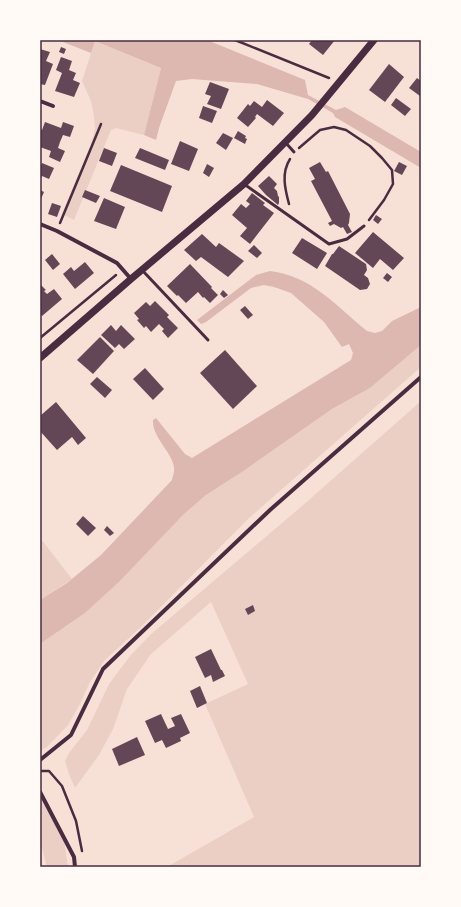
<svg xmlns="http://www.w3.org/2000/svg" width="461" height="907" viewBox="0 0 461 907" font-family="'DM Sans',sans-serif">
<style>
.green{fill:#ebcfc5}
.water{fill:#dcb8b0}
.building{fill:#644757}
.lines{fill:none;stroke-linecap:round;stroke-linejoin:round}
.path{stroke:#4a2c40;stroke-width:2.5}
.service{stroke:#4a2c40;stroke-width:3}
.minor{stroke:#4a2c40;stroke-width:4}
.tertiary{stroke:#4a2c40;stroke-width:7}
.neatline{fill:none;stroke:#4a2c40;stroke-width:1.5}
</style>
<rect width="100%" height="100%" fill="#f7e1d7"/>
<g class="green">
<polygon points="95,41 161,68 144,135 116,128 111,130 74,220 62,214 91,144 95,129 94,116 91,101 82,81"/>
<polygon points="421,345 421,367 248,519 141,627 105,660 90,682 80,704 68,725 47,747 40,751 40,644 85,613 119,582 184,514 206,495 242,472 332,409 370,388"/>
<polygon points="421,401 421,867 167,867 254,817 205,704 248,684 211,602 151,654 127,689 113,729 99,755 75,788 69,774 65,761 69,753 87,730 109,684 130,656 150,635 302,506"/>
<polygon points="41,539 72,579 40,600 40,541"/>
<polygon points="40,797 64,840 68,867 47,867 42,848 40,844"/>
</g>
<g class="water">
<polygon points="58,40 207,40 305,80 308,95 336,110 345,107 421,152 421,168 335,117 333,113 308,99 257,84 192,79 176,81 159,128 156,140 144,135 161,68 95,41 91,53"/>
<path d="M270 271C312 276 336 306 367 331L375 333 382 331 392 321 421 307V345L370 388 332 409 242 472 206 495 184 514 119 582 85 613 40 644V600L67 583 101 555 172 480C172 477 174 474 174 471 176 455 152 439 153 420L156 418 185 454 192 458 351 360 353 353 349 344 342 347 324 322 291 293 274 287 264 285 251 288 206 322 201 324 197 320 256 275Z"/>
</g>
<g class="building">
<polygon points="312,40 335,40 323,55 309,44"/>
<polygon points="61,47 66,49 64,54 59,52"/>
<polygon points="40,49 50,52 46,61 53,64 45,85 40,84 41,82 40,82"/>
<polygon points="61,57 72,61 69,70 76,73 73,80 80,83 74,97 55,91 62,73 56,70"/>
<polygon points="389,64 404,77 385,102 369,90"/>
<polygon points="417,78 421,81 420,96 409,88"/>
<polygon points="210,82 229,89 221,109 207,104 211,96 205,94"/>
<polygon points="396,98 411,109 405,116 391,105"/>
<polygon points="267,100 284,113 273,126 257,114 255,117 256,118 248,127 237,118 248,104 250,106 254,101 262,107"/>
<polygon points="203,106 217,111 212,123 199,118"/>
<polygon points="45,122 61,128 63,122 74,126 70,137 63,135 60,142 58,148 65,151 60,162 49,157 51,151 40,147 40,129 42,130"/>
<polygon points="238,131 246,136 245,138 247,139 245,144 234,138"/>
<polygon points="223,133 233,138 226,150 216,143"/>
<polygon points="180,141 198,149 189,171 171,164"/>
<polygon points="104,148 117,153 112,166 99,161"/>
<polygon points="140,148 169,160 165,170 135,158"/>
<polygon points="320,162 326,172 328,171 350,214 349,223 348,225 352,232 347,234 343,227 341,228 334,224 330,226 328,223 332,221 311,181 315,179 309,168"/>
<polygon points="399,162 407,166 402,175 394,171"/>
<polygon points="42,163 54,168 49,179 42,176 40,181 40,168"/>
<polygon points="207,164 214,168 209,177 203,173"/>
<polygon points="121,165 172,186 162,212 110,191"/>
<polygon points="269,176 277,184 274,188 277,191 278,196 279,197 279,203 278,205 266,195 258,186"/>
<polygon points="40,190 44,192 40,201"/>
<polygon points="85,190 100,196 96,203 82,197"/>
<polygon points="252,193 265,203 263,205 274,213 250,244 240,236 247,228 232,215 241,204 246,208 250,204 246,201"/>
<polygon points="104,198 125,207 116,229 94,221"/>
<polygon points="52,203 61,206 57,217 48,214"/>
<polygon points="376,215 382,219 378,224 373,220"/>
<polygon points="373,232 404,258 393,270 380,259 373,268 355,253"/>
<polygon points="202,234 216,247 219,243 244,261 228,277 201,257 196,261 184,250"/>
<polygon points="302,238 327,253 317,269 292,253"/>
<polygon points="254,245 262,253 257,258 248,251"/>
<polygon points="339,246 366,264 367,270 364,275 368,278 370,284 367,289 360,290 325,266 332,254 333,254"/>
<polygon points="52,254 60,264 53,270 45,260"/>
<polygon points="85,262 94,273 75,289 63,274 71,267 74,271"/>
<polygon points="190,264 212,287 211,288 218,295 210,303 204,297 203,298 198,292 186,303 178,295 177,296 167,286"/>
<polygon points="387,273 392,277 388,282 383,278"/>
<polygon points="40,285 41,285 46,290 44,291 47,294 54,289 62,299 42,316 40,313"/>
<polygon points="223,290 228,295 224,298 220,294"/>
<polygon points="155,301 169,315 167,317 178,328 168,338 162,331 164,329 159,324 151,332 146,326 144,328 137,320 139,319 134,313 146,302 150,306"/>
<polygon points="245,306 253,315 248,319 240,310"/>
<polygon points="111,325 116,331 121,325 135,339 124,349 119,344 115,348 101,335"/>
<polygon points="100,337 114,351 93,374 77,360"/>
<polygon points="225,350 257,386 233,409 200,373"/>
<polygon points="145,368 164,389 153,400 133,379"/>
<polygon points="97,377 112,390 105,398 90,384"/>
<polygon points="56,402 86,438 78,445 72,437 57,450 40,431 40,416"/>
<polygon points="83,516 96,528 88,536 76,524"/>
<polygon points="107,526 114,533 110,536 104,530"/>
<polygon points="253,605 255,611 248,615 245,609"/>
<polygon points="211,649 221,670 222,670 225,676 213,682 211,675 205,678 195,657"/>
<polygon points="200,686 207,703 197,708 190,691"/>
<polygon points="161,714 168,729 175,726 171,718 181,714 190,733 180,738 181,741 166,748 162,740 155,743 145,721"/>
<polygon points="137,737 145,755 119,766 112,749"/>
</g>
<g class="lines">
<g class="path">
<polyline points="235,40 329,78"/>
<polyline points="299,148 320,130 334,127 346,130 370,146 382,158 392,170 393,184 384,200 369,220"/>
<path d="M289 204C285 189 281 173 290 159"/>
<polyline points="60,223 101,124"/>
<polyline points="40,338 116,275"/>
<polyline points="40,771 49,771 62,786 76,821 82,851"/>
</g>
<g class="service">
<polyline points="285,142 294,152"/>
<polyline points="244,184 329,244 347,239 364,226"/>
<polyline points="142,270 208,340"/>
</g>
<g class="minor">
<polyline points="40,101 53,106"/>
<polyline points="40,224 57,231 117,263 131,279"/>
<polyline points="40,760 71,735 103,669 270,510 421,377"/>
<polyline points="40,792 74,857 75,867"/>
</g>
<polyline class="tertiary" points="40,358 131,279 244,184 312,115 374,40"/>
</g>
<rect width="461" height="907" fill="none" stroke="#fffaf5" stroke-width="82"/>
<rect x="41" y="41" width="379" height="825" class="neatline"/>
</svg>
